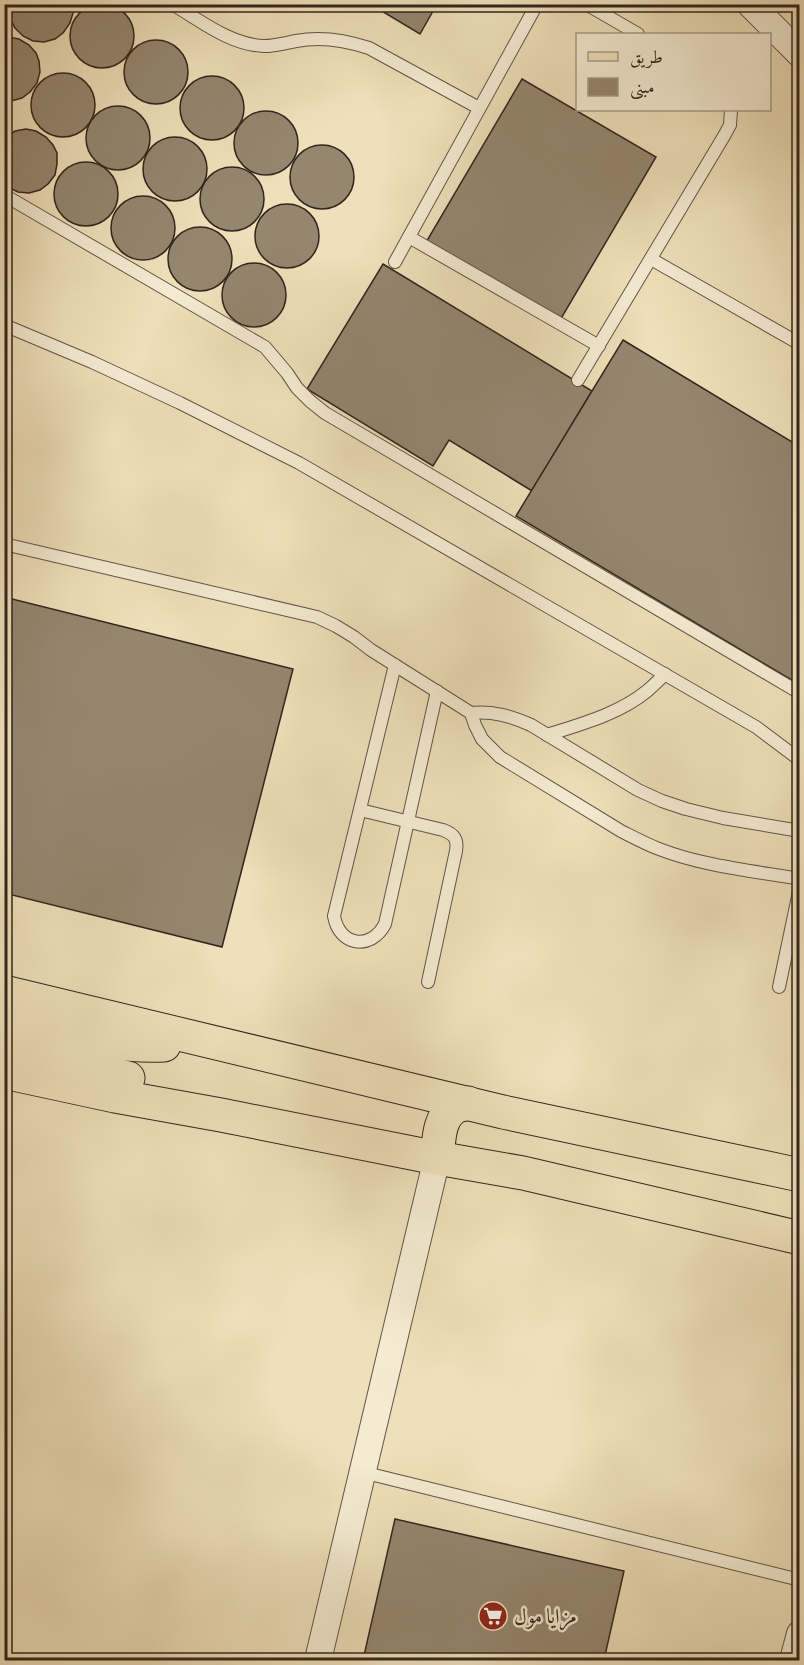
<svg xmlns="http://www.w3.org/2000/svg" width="804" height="1665" viewBox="0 0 804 1665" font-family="Alegreya,Amiri,serif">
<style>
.building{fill:#94866f;stroke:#33251d;stroke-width:1.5}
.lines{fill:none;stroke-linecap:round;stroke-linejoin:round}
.service-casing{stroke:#625444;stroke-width:14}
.minor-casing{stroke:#625444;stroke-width:28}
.primary-casing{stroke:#33251d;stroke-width:35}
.service{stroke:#f4ebd2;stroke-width:12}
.minor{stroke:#f4ebd2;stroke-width:26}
.primary{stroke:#eee0ba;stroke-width:33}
.labels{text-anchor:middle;stroke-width:5;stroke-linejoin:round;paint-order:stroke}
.poi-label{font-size:21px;fill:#33251d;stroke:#f4ebd2;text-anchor:start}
</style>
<rect width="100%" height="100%" fill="#eee0ba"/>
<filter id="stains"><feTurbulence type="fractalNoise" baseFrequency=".00333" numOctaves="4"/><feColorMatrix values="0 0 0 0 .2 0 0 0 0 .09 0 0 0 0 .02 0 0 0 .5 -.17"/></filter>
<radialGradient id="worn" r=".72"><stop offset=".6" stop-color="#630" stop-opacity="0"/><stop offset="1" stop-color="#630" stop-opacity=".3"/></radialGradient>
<g class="building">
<polygon points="9,4 72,4 73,13 70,23 63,33 55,39 44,42 33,41 23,36 15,28 10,18"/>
<polygon points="370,4 437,4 420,34"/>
<circle cx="102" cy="36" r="32"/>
<polygon points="8,37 19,39 29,45 36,53 39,61 40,72 37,83 30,92 22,98 11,101 4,100 4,38"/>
<circle cx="156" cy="72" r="32"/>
<circle cx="63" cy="105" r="32"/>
<circle cx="212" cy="108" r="32"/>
<polygon points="522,79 656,157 559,322 425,244"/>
<circle cx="118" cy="138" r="32"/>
<circle cx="266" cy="143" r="32"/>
<polygon points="26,129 36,131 46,137 53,145 57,153 57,164 55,175 48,184 40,190 29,193 18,192 4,185 4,138 15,131"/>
<circle cx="175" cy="169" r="32"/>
<circle cx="322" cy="177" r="32"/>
<circle cx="86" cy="194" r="32"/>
<circle cx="232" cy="199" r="32"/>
<circle cx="143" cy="228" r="32"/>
<circle cx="287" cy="236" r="32"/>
<circle cx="200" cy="259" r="32"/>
<circle cx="254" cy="295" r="32"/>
<polygon points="383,264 592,391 532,491 449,440 433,466 307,389"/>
<polygon points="623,340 797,445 800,440 800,685 516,516"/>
<polygon points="4,597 293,669 222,947 4,893"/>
<polygon points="395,1519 624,1571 604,1660 363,1660"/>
</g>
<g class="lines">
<g class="service-casing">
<g id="service">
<path d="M172 4C200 20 230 45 264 46 275 46 285 43 296 41 321 36 345 40 369 48L479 108"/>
<polyline points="586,4 638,34"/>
<polyline points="4,195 265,347 287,373 297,388 310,401 325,413 800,693"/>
<polyline points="409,237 599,346"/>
<polyline points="651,259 800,344"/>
<polyline points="395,262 537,4"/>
<polyline points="4,325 92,362 180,403 299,463 756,727 800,760"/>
<polyline points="578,380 724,136 730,125 731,110"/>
<path d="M4 544 317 617 336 626 354 637 371 650 471 713C493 711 511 716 531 725L638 790 662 801 686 809 723 818 800 831"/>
<path d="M395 665 334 916C339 946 371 951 385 924L437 691"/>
<path d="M471 713 475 725 482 739 500 757 621 831C633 837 646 844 659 849 703 866 753 871 800 879"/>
<path d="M547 735C581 724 619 714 647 691 653 686 659 680 665 674"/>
<path d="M360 810 443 830C454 834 458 839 456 851L428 982"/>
<polyline points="779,987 800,887"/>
<polyline points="362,1472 800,1580"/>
</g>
</g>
<g class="minor-casing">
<g id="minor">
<polyline points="750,4 800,54"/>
<polyline points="318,1660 437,1158"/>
<polyline points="793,1660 800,1634"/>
</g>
</g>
<g class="primary-casing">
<g id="primary">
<polyline points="4,992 503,1112 800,1175"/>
<path d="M4 1018C55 1030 112 1048 164 1045"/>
<polyline points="4,1047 128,1078"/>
<polyline points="4,1072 115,1096 221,1115 437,1158 523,1173 800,1238"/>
<path d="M437 1158C439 1142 438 1118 454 1108 457 1105 464 1105 468 1103"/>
</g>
</g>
<use href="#service" class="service"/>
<use href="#minor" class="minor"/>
<use href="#primary" class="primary"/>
</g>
<defs>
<g id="supermarket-disc" transform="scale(1.5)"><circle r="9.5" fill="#8f2418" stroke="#f4ebd2"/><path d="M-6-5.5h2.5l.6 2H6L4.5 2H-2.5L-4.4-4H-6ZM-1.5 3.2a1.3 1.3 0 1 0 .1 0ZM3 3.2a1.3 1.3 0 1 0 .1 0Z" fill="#fff"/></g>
</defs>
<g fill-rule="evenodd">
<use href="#supermarket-disc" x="493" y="1616"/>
</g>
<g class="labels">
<g class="poi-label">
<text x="514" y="1623">مزايا مول</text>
</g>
</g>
<rect width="804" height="1665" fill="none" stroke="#eee0ba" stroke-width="24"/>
<rect x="6" y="6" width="792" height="1653" fill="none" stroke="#33251d" stroke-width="3"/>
<rect x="12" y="12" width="780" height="1641" fill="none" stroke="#33251d" stroke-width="1.5"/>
<rect x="576" y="33" width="195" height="78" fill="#f4ebd2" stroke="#a79c8a" stroke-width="1.5"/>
<rect x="588" y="52" width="30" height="9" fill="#eee0ba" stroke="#a79c8a" stroke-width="1.5"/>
<text x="630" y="63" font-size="18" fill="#33251d">طريق</text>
<rect x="588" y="78" width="30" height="18" fill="#94866f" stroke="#a79c8a" stroke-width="1.5"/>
<text x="630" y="93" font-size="18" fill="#33251d">مبنى</text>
<rect width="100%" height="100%" filter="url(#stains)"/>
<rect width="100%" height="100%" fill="url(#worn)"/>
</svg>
